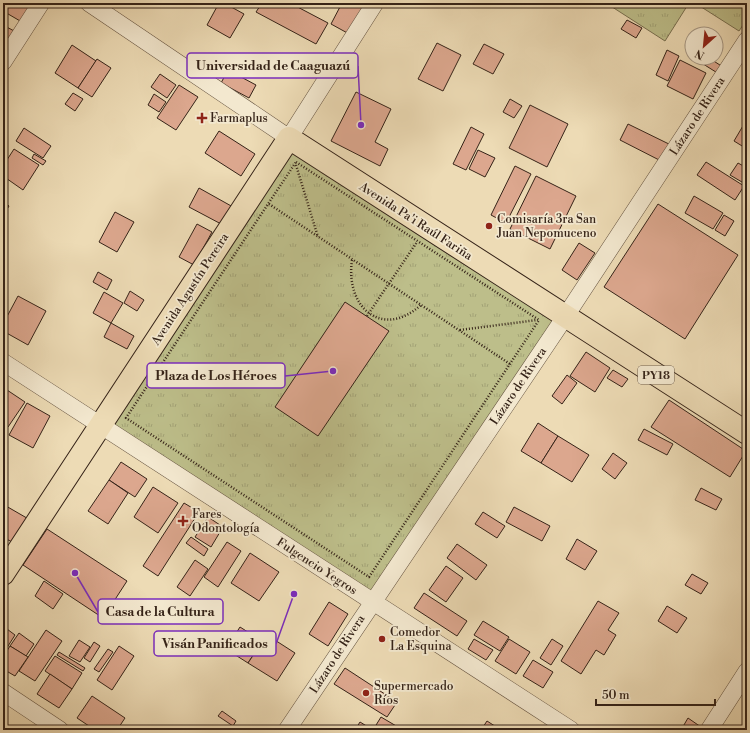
<svg xmlns="http://www.w3.org/2000/svg" width="750" height="733" viewBox="0 0 750 733" font-family="'Libre Bodoni',serif">
<style>
.park{fill:url(#park-tufts);stroke:#797051}
.building{fill:#dca78e;stroke:#352318}
.lines{fill:none;stroke-linecap:round;stroke-linejoin:round}
.minor-casing{stroke:#63513f;stroke-width:18}
.trunk-casing{stroke:#352318;stroke-width:24}
.path{stroke:#352318;stroke-width:2.5;stroke-dasharray:1 2;stroke-linecap:butt}
.minor{stroke:#f3e8cf;stroke-width:17}
.trunk{stroke:#eddbb5;stroke-width:22}
.poi-dot{fill:#8f2418;stroke:#f3e8cf;stroke-width:1.5}
.labels{text-anchor:middle;stroke-width:3.5;stroke-linejoin:round;paint-order:stroke}
.shield{fill:#f3e8cf;stroke:#6e5e4f;stroke-width:1}
.shield-label{font-size:11px;font-weight:bold;fill:#352318}
.street-label{font-size:12px;fill:#352318;stroke:#f3e8cf}
.poi-label{font-size:12px;fill:#352318;stroke:#f3e8cf;text-anchor:start}
.leader{fill:none;stroke:#7b2cbf;stroke-width:1.5}
.callout-dot{fill:#7b2cbf;stroke:#f3e8cf;stroke-width:1.5}
.callout{fill:#f3e8cf;stroke:#7b2cbf;stroke-width:1.5}
.callout-label{font-size:13px;text-anchor:middle;font-weight:bold;fill:#352318}
</style>
<defs>
<pattern id="park-tufts" width="24" height="20" patternUnits="userSpaceOnUse"><rect width="24" height="20" fill="#bdbe8a"/><path d="M3 7l-1-3M5 7V3M7 7l1-3M15 17l-1-3M17 17v-4M19 17l1-3" fill="none" stroke="#a3a376"/></pattern>
</defs>
<rect width="100%" height="100%" fill="#eddbb5"/>
<filter id="stains"><feTurbulence type="fractalNoise" baseFrequency=".005" numOctaves="4"/><feColorMatrix values="0 0 0 0 .2 0 0 0 0 .09 0 0 0 0 .02 0 0 0 .5 -.17"/></filter>
<radialGradient id="worn" r=".72"><stop offset=".6" stop-color="#630" stop-opacity="0"/><stop offset="1" stop-color="#630" stop-opacity=".3"/></radialGradient>
<g class="park">
<polygon points="606,3 689,3 665,41"/>
<polygon points="695,3 747,3 747,19 739,31"/>
<polygon points="289,143 562,318 371,598 105,424"/>
</g>
<g class="building">
<polygon points="3,3 37,3 27,25 3,11"/>
<polygon points="219,3 224,3 244,14 230,38 207,25"/>
<polygon points="262,3 290,3 328,23 316,44 256,12"/>
<polygon points="342,3 368,3 351,35 331,24"/>
<polygon points="627,20 642,28 636,38 621,29"/>
<polygon points="3,25 16,32 3,50"/>
<polygon points="437,43 461,55 443,91 418,79"/>
<polygon points="484,44 504,54 493,74 473,64"/>
<polygon points="72,45 96,61 78,88 55,73"/>
<polygon points="667,50 679,56 668,81 656,75"/>
<polygon points="703,58 709,58 723,67 719,74 700,62"/>
<polygon points="97,59 111,68 92,97 78,88"/>
<polygon points="680,60 706,73 693,99 667,86"/>
<polygon points="228,70 256,85 249,98 221,83"/>
<polygon points="160,74 176,85 167,98 151,87"/>
<polygon points="179,85 198,97 176,130 157,118"/>
<polygon points="356,92 391,109 375,142 388,149 380,166 331,141"/>
<polygon points="73,93 83,99 75,111 65,104"/>
<polygon points="154,94 166,102 159,112 148,105"/>
<polygon points="510,99 522,106 514,118 503,112"/>
<polygon points="530,105 568,124 547,167 509,148"/>
<polygon points="747,119 747,149 734,141"/>
<polygon points="628,124 673,146 665,163 620,140"/>
<polygon points="471,127 484,134 466,170 453,164"/>
<polygon points="24,128 51,146 43,158 16,141"/>
<polygon points="219,131 255,154 241,176 205,153"/>
<polygon points="14,149 39,165 23,190 3,176 3,166"/>
<polygon points="478,150 495,158 485,177 469,169"/>
<polygon points="34,154 46,161 43,165 32,158"/>
<polygon points="706,162 744,186 735,200 697,175"/>
<polygon points="738,163 747,168 747,185 730,175"/>
<polygon points="515,166 531,174 506,223 491,215"/>
<polygon points="536,176 576,196 550,249 510,229"/>
<polygon points="199,188 233,207 223,225 189,207"/>
<polygon points="694,196 723,213 713,229 685,213"/>
<polygon points="3,201 9,206 3,216"/>
<polygon points="658,204 738,255 685,339 604,287"/>
<polygon points="115,212 134,222 117,252 99,242"/>
<polygon points="724,215 734,221 725,236 715,230"/>
<polygon points="197,224 212,232 194,265 179,257"/>
<polygon points="579,243 595,253 577,280 562,270"/>
<polygon points="98,272 112,280 107,290 93,282"/>
<polygon points="130,291 144,300 137,311 124,303"/>
<polygon points="104,292 123,303 111,323 93,313"/>
<polygon points="18,296 46,311 28,345 3,331 3,324"/>
<polygon points="345,302 389,331 318,436 275,407"/>
<polygon points="111,323 134,336 127,349 104,337"/>
<polygon points="586,352 610,368 595,392 570,376"/>
<polygon points="613,370 628,379 622,387 607,378"/>
<polygon points="567,375 577,383 562,404 552,396"/>
<polygon points="4,388 25,402 8,427 3,424"/>
<polygon points="669,400 746,451 730,477 651,427"/>
<polygon points="27,403 50,416 33,448 9,435"/>
<polygon points="538,423 558,436 541,463 521,451"/>
<polygon points="644,429 673,444 667,455 638,440"/>
<polygon points="558,436 589,455 572,482 541,463"/>
<polygon points="613,453 627,463 615,479 602,469"/>
<polygon points="121,462 147,479 135,497 109,480"/>
<polygon points="109,480 128,493 108,524 88,511"/>
<polygon points="153,487 178,503 158,533 134,517"/>
<polygon points="701,488 722,499 716,510 695,500"/>
<polygon points="184,503 199,512 158,576 143,566"/>
<polygon points="6,506 32,521 19,546 3,537 3,511"/>
<polygon points="514,507 550,526 542,541 506,522"/>
<polygon points="483,512 505,526 497,538 475,524"/>
<polygon points="208,517 223,527 211,547 195,537"/>
<polygon points="47,529 127,581 103,618 23,565"/>
<polygon points="191,537 208,549 204,556 186,543"/>
<polygon points="577,539 597,551 585,570 566,559"/>
<polygon points="227,542 241,551 218,587 204,577"/>
<polygon points="457,544 487,565 476,580 447,558"/>
<polygon points="250,553 279,572 259,601 231,583"/>
<polygon points="195,560 208,569 190,596 177,587"/>
<polygon points="446,566 463,578 446,602 429,590"/>
<polygon points="692,574 708,583 701,594 685,585"/>
<polygon points="44,581 63,594 53,609 35,596"/>
<polygon points="424,593 467,621 457,636 414,608"/>
<polygon points="598,601 619,613 608,630 616,635 604,655 596,650 581,674 561,661"/>
<polygon points="329,602 348,614 328,646 309,634"/>
<polygon points="667,606 687,618 677,633 658,621"/>
<polygon points="483,621 509,637 500,651 474,635"/>
<polygon points="240,627 262,641 248,663 226,649"/>
<polygon points="7,629 15,635 3,654 3,635"/>
<polygon points="46,630 62,641 35,681 19,671"/>
<polygon points="19,633 34,644 26,656 10,646"/>
<polygon points="267,635 295,653 277,681 248,663"/>
<polygon points="474,639 493,650 486,660 468,649"/>
<polygon points="509,639 530,652 516,674 495,661"/>
<polygon points="552,639 563,646 551,665 540,658"/>
<polygon points="79,640 90,647 80,662 69,656"/>
<polygon points="94,642 100,646 90,662 84,658"/>
<polygon points="10,646 28,657 15,676 3,669 3,657"/>
<polygon points="119,646 134,656 112,690 97,680"/>
<polygon points="108,649 113,652 99,672 94,669"/>
<polygon points="59,652 85,668 83,671 57,655"/>
<polygon points="55,656 82,673 72,689 45,671"/>
<polygon points="533,660 553,672 543,688 523,676"/>
<polygon points="345,668 397,702 387,717 334,684"/>
<polygon points="50,674 72,689 59,708 37,694"/>
<polygon points="92,696 125,718 117,730 95,730 77,718"/>
<polygon points="222,711 236,721 233,726 218,716"/>
<polygon points="381,717 403,730 355,730 360,722 373,730"/>
<polygon points="688,718 701,727 699,730 681,730"/>
<polygon points="487,721 501,730 481,730"/>
</g>
<g class="lines">
<g class="minor-casing">
<g id="minor">
<polyline points="89,3 289,138 375,3"/>
<polyline points="3,62 41,3"/>
<polyline points="3,362 571,730"/>
<polyline points="3,692 60,730"/>
<polyline points="287,730 565,317 747,40"/>
<polyline points="709,730 747,671"/>
</g>
</g>
<g class="trunk-casing">
<polyline id="trunk" points="3,574 289,138 747,433"/>
</g>
<g class="path">
<polygon points="296,162 539,320 369,577 126,418"/>
<polyline points="296,165 318,237"/>
<polyline points="269,204 510,364"/>
<path d="M352 260C345 307 382 340 421 305"/>
<polyline points="367,316 417,242"/>
<polyline points="460,330 537,320"/>
</g>
<use href="#minor" class="minor"/>
<use href="#trunk" class="trunk"/>
</g>
<g class="poi-dot">
<path d="M200 112h4v4h4v4h-4v4h-4v-4h-4v-4h4z"/>
<circle cx="489" cy="226" r="4"/>
<path d="M181 515h4v4h4v4h-4v4h-4v-4h-4v-4h4z"/>
<circle cx="382" cy="639" r="4"/>
<circle cx="366" cy="693" r="4"/>
</g>
<g class="labels">
<rect class="shield" x="638" y="366" width="36" height="18" rx="3"/>
<g class="shield-label">
<text x="656" y="379">PY18</text>
</g>
<g class="street-label">
<text transform="translate(697 116) rotate(-57)" y="4">Lázaro de Rivera</text>
<text transform="translate(416 221) rotate(33)" y="4">Avenida Pa'i Raúl Fariña</text>
<text transform="translate(190 289) rotate(-57)" y="4">Avenida Agustín Pereira</text>
<text transform="translate(518 386) rotate(-56)" y="4">Lázaro de Rivera</text>
<text transform="translate(317 566) rotate(33)" y="4">Fulgencio Yegros</text>
<text transform="translate(337 654) rotate(-57)" y="4">Lázaro de Rivera</text>
</g>
<g class="poi-label">
<text x="210" y="122">Farmaplus</text>
<text x="497" y="223">Comisaría 3ra San<tspan x="497" dy="14">Juan Nepomuceno</tspan></text>
<text x="192" y="518">Fares<tspan x="192" dy="14">Odontología</tspan></text>
<text x="390" y="636">Comedor<tspan x="390" dy="14">La Esquina</tspan></text>
<text x="374" y="690">Supermercado<tspan x="374" dy="14">Ríos</tspan></text>
</g>
</g>
<path class="leader" d="M361 125L358 66M333 371L285 376M75 573L98 612M294 594L276 644"/>
<g class="callout-dot">
<circle cx="361" cy="125" r="4"/>
<circle cx="333" cy="371" r="4"/>
<circle cx="75" cy="573" r="4"/>
<circle cx="294" cy="594" r="4"/>
</g>
<g class="callout">
<rect x="187" y="53" width="171" height="25" rx="4"/>
<rect x="147" y="363" width="138" height="25" rx="4"/>
<rect x="98" y="599" width="125" height="25" rx="4"/>
<rect x="154" y="631" width="122" height="25" rx="4"/>
</g>
<g class="callout-label">
<text x="273" y="70">Universidad de Caaguazú</text>
<text x="216" y="380">Plaza de Los Héroes</text>
<text x="160" y="616">Casa de la Cultura</text>
<text x="215" y="648">Visán Panificados</text>
</g>
<rect width="750" height="733" fill="none" stroke="#eddbb5" stroke-width="16"/>
<rect x="4" y="4" width="742" height="725" fill="none" stroke="#352318" stroke-width="2"/>
<rect x="8" y="8" width="734" height="717" fill="none" stroke="#352318"/>
<g transform="translate(704 46) rotate(207)"><circle r="19" fill="#f3e8cf" stroke="#a79986"/>
<path d="M0-3L7 15L0 10L-7 15Z" fill="#8f2418"/>
<text y="-6" font-size="11" font-weight="bold" text-anchor="middle" fill="#352318">N</text>
</g>
<path d="M596 699v6h119v-6" fill="none" stroke="#352318" stroke-width="2"/>
<text x="602" y="699" font-size="12" fill="#352318" stroke="#f3e8cf" stroke-width="3" paint-order="stroke">50 m</text>
<rect width="100%" height="100%" filter="url(#stains)"/>
<rect width="100%" height="100%" fill="url(#worn)"/>
</svg>
